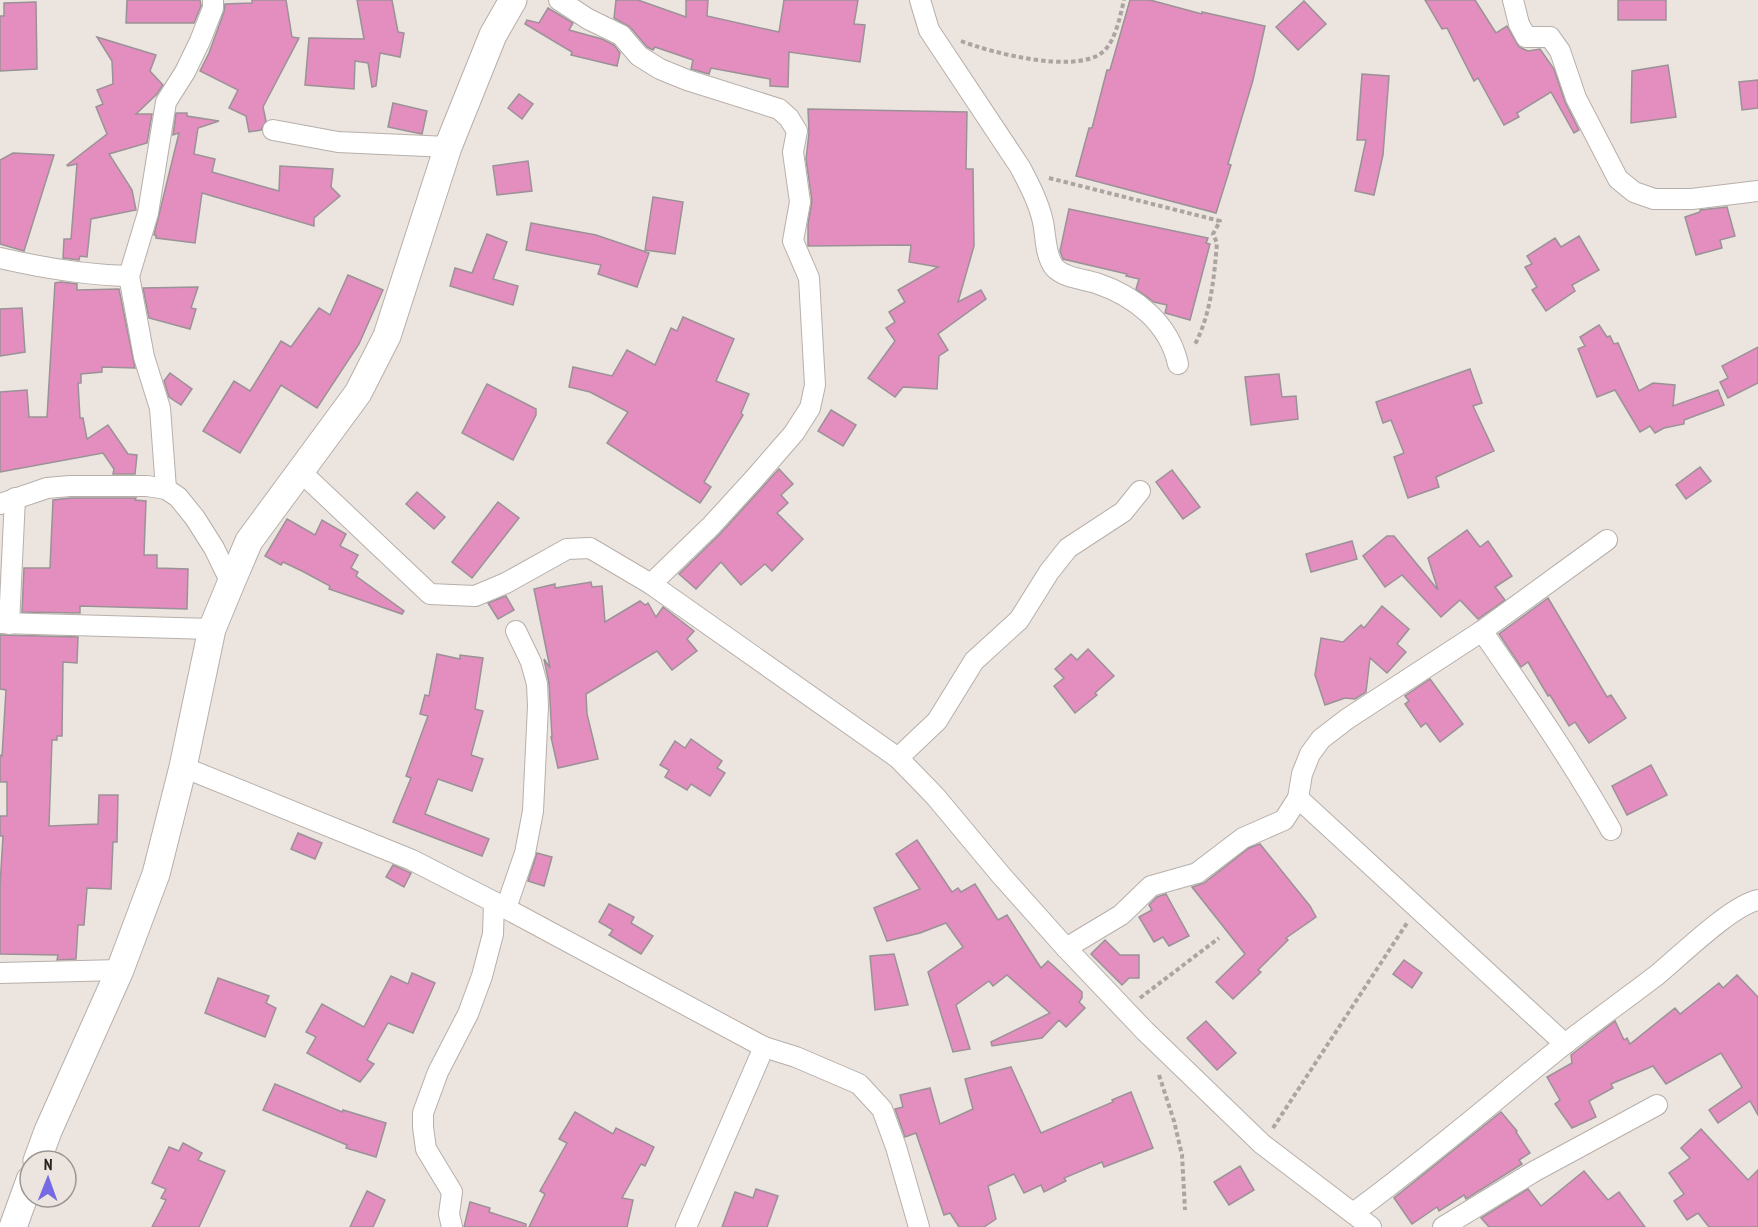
<svg xmlns="http://www.w3.org/2000/svg" width="1758" height="1227" viewBox="0 0 1758 1227" font-family="'PT Sans Narrow',sans-serif">
<style>
.building{fill:#e38ebe;stroke:#9a9296;stroke-width:1.5}
.lines{fill:none;stroke-linecap:round;stroke-linejoin:round}
.street-casing{stroke:#b7afaa;stroke-width:22}
.secondary-casing{stroke:#b7afaa;stroke-width:29}
.path{stroke:#aba4a0;stroke-width:4;stroke-dasharray:4.5 3;stroke-linecap:butt}
.street{stroke:#fff;stroke-width:20}
.secondary{stroke:#fff;stroke-width:27}
</style>
<rect width="100%" height="100%" fill="#ece4df"/>
<g class="building">
<polygon points="127,0 200,0 201,6 194,23 126,23"/>
<polygon points="252,0 286,0 292,37 299,38 263,107 266,121 261,130 249,132 246,116 229,108 238,90 200,71 209,53 224,12 225,4 252,3"/>
<polygon points="357,0 392,0 398,32 404,33 400,57 380,53 376,86 372,87 368,63 355,61 354,89 305,85 309,38 364,39"/>
<polygon points="616,0 638,0 686,17 686,0 708,0 707,16 779,32 784,0 858,0 854,24 865,25 860,62 789,52 788,87 770,86 770,79 711,68 709,74 691,69 693,60 655,47 653,50 647,47 630,27 614,18"/>
<polygon points="1130,0 1150,0 1202,14 1202,12 1265,26 1253,80 1228,164 1231,165 1216,213 1076,176 1089,128 1092,128 1107,70 1110,70"/>
<polygon points="1425,0 1475,0 1496,33 1507,26 1519,47 1528,51 1540,49 1554,69 1565,102 1579,130 1574,133 1551,92 1517,113 1519,117 1504,125 1478,78 1474,81 1447,28 1442,29"/>
<rect x="1618" y="0" width="48" height="20"/>
<polygon points="1304,1 1326,24 1298,50 1276,27"/>
<polygon points="36,2 37,69 0,71 0,16 4,16 4,3"/>
<polygon points="548,8 573,23 569,30 602,39 614,45 620,53 617,66 571,55 572,52 525,24 527,20 539,23"/>
<polygon points="97,37 156,55 150,71 163,85 156,95 136,114 152,114 147,143 109,154 132,190 136,210 91,219 87,257 80,256 79,260 63,258 64,239 71,239 77,164 68,166 67,165 107,134 96,107 103,104 97,90 113,84 112,61"/>
<polygon points="1668,65 1676,117 1631,123 1632,71"/>
<polygon points="1362,74 1389,76 1383,155 1374,195 1355,191 1366,140 1357,140"/>
<polygon points="1758,80 1758,108 1742,110 1739,82"/>
<polygon points="519,94 533,104 522,119 508,108"/>
<polygon points="393,103 427,111 422,134 388,127"/>
<polygon points="808,109 967,112 966,169 973,169 974,246 958,302 981,290 986,299 938,334 948,350 939,356 937,389 903,387 895,397 868,378 895,341 886,328 895,322 889,312 905,302 898,290 938,267 909,262 911,245 808,246 808,224 812,201 806,159 809,133"/>
<polygon points="176,113 187,113 187,116 219,121 198,128 194,154 215,159 212,172 279,191 280,166 333,169 331,187 340,196 314,218 314,226 202,193 195,243 156,238 156,235 154,235 179,133 173,135"/>
<polygon points="13,153 54,155 24,251 0,244 0,160"/>
<polygon points="528,161 532,191 497,195 493,166"/>
<polygon points="653,197 683,202 675,254 645,250"/>
<polygon points="1727,207 1735,236 1720,240 1722,248 1696,255 1685,217 1700,212 1700,210"/>
<polygon points="1069,209 1208,238 1206,243 1210,244 1190,320 1165,313 1167,305 1154,302 1136,289 1139,279 1126,276 1127,274 1063,259 1060,251"/>
<polygon points="531,223 596,235 649,253 637,287 598,274 601,265 526,250"/>
<polygon points="487,234 507,242 493,279 518,286 513,305 450,286 455,268 472,273"/>
<polygon points="1579,236 1599,270 1572,285 1575,291 1546,311 1532,290 1537,287 1525,267 1532,264 1527,256 1555,238 1561,247"/>
<polygon points="348,275 383,290 359,344 317,408 281,385 240,453 203,431 234,381 250,391 281,341 291,347 319,308 330,315"/>
<polygon points="61,282 77,284 77,290 119,289 135,368 102,367 102,372 81,374 81,383 78,383 80,418 83,418 87,439 108,425 128,454 137,455 135,474 113,474 114,469 103,453 0,472 0,392 27,390 29,417 47,417 55,283"/>
<polygon points="198,287 191,308 196,309 190,329 149,318 143,288"/>
<polygon points="22,308 25,352 0,356 0,309"/>
<polygon points="683,317 734,339 716,381 749,394 741,413 743,415 704,482 711,487 700,503 607,443 628,412 590,392 569,387 573,367 612,376 627,350 655,365 671,328 677,331"/>
<polygon points="1599,325 1607,337 1610,336 1614,344 1618,343 1639,391 1653,383 1675,385 1673,406 1718,390 1724,405 1684,420 1684,424 1664,428 1655,433 1650,426 1640,432 1615,390 1597,397 1578,349 1585,346 1580,337"/>
<polygon points="1758,347 1758,383 1728,398 1720,382 1728,378 1722,366"/>
<polygon points="1470,369 1482,403 1473,406 1494,451 1436,477 1439,487 1408,498 1394,457 1404,453 1391,420 1383,423 1376,402"/>
<polygon points="170,373 192,389 181,405 169,397 164,381"/>
<polygon points="1279,374 1282,397 1296,396 1298,419 1251,425 1245,377"/>
<polygon points="487,384 536,409 536,415 513,460 462,433"/>
<polygon points="831,410 856,425 843,446 818,431"/>
<polygon points="1700,467 1711,481 1686,499 1676,485"/>
<polygon points="779,469 793,484 781,495 788,503 777,513 803,539 772,571 765,564 741,585 721,562 696,589 679,574 720,534"/>
<polygon points="1172,470 1200,507 1183,519 1156,482"/>
<polygon points="417,492 445,517 434,529 406,504"/>
<polygon points="71,498 136,498 135,500 146,501 144,555 157,555 157,568 188,569 187,609 80,606 80,613 22,612 24,568 50,568 53,500"/>
<polygon points="498,502 519,518 472,578 452,562"/>
<polygon points="287,519 315,535 322,520 346,534 340,546 358,555 351,568 358,572 356,576 404,611 402,614 329,589 330,586 302,571 283,562 281,565 265,556"/>
<polygon points="1467,530 1480,547 1488,541 1512,576 1495,587 1505,600 1478,619 1460,600 1441,617 1402,575 1385,587 1363,556 1387,536 1394,536 1438,590 1428,558"/>
<polygon points="1352,541 1357,559 1311,572 1306,554"/>
<polygon points="591,582 592,587 602,586 605,622 640,601 645,605 648,603 656,617 663,607 694,631 687,639 697,651 672,670 657,651 586,694 587,714 598,759 558,768 551,737 552,737 549,683 544,659 550,668 534,589 555,584 555,588"/>
<polygon points="506,596 514,610 498,619 488,603"/>
<polygon points="1548,598 1607,697 1611,695 1626,718 1589,743 1575,722 1569,726 1550,695 1548,696 1528,662 1521,667 1499,634"/>
<polygon points="1382,606 1409,629 1397,644 1406,652 1387,673 1370,658 1366,692 1355,699 1345,698 1325,705 1315,675 1321,638 1343,642 1361,625 1364,628"/>
<polygon points="0,635 78,637 77,663 63,662 62,736 57,736 57,740 52,740 49,826 98,824 99,795 118,795 117,842 113,842 111,889 87,888 84,925 78,925 76,959 57,960 58,955 0,954 0,885 3,836 0,836 0,816 7,816 7,782 0,782 0,755 2,756 6,690 0,689"/>
<polygon points="1088,649 1114,676 1095,693 1097,695 1075,713 1054,686 1064,678 1055,669 1071,654 1077,660"/>
<polygon points="437,654 460,659 460,655 483,658 475,709 483,711 471,755 483,759 472,791 438,779 425,814 489,839 482,856 393,822 411,778 406,776 428,716 420,714 425,695 429,696"/>
<polygon points="1430,679 1463,724 1440,742 1426,723 1421,727 1405,704 1409,701 1405,696"/>
<polygon points="691,739 722,761 717,768 725,773 710,796 691,784 687,790 665,777 669,770 660,765 675,741 685,748"/>
<polygon points="1651,765 1667,795 1627,815 1612,786"/>
<polygon points="298,833 322,843 315,859 291,849"/>
<polygon points="917,840 952,892 958,888 961,892 975,884 998,920 1007,915 1041,968 1048,961 1082,992 1082,998 1079,1002 1085,1008 1066,1027 1059,1020 1042,1038 992,1046 991,1042 1050,1013 1007,975 993,986 989,981 956,1005 970,1049 953,1052 928,972 963,947 946,923 920,933 887,941 874,908 920,889 896,854"/>
<polygon points="1260,844 1310,906 1316,917 1286,938 1288,940 1258,970 1261,972 1233,999 1216,982 1245,954 1192,887 1204,883 1249,848"/>
<polygon points="537,853 552,857 544,886 528,881"/>
<polygon points="393,865 411,873 404,887 386,877"/>
<polygon points="1166,894 1189,936 1169,946 1163,937 1154,942 1139,917 1152,910 1149,905 1157,897"/>
<polygon points="609,904 634,917 631,923 653,936 641,954 609,935 613,930 599,922"/>
<polygon points="1105,940 1120,955 1139,955 1139,978 1129,978 1122,985 1091,954"/>
<polygon points="894,954 908,1005 875,1010 870,956"/>
<polygon points="1404,960 1422,973 1412,988 1393,974"/>
<polygon points="412,973 435,983 413,1033 388,1023 367,1060 374,1064 360,1082 307,1053 316,1037 306,1032 322,1004 364,1027 391,976 408,984"/>
<polygon points="1737,975 1758,997 1758,1115 1750,1101 1718,1123 1709,1110 1742,1087 1721,1053 1666,1084 1653,1066 1611,1084 1613,1088 1589,1101 1596,1117 1572,1128 1555,1104 1560,1100 1547,1077 1572,1063 1571,1055 1615,1021 1624,1040 1627,1038 1630,1044 1675,1008 1680,1014 1719,983 1723,988"/>
<polygon points="218,978 269,996 266,1003 276,1008 265,1037 205,1013"/>
<polygon points="1206,1021 1236,1053 1217,1070 1187,1038"/>
<polygon points="1011,1067 1041,1133 1113,1102 1112,1100 1131,1092 1153,1148 1104,1167 1102,1162 1064,1178 1066,1181 1044,1192 1041,1185 1024,1193 1014,1174 988,1186 996,1219 984,1227 959,1227 950,1213 944,1215 916,1133 905,1137 895,1109 903,1107 900,1095 930,1088 940,1124 973,1109 965,1079"/>
<polygon points="275,1084 342,1112 343,1110 386,1123 376,1157 346,1148 347,1145 263,1110"/>
<polygon points="575,1112 613,1134 616,1128 654,1147 645,1166 641,1164 622,1198 633,1200 627,1227 529,1227 545,1194 540,1191 567,1143 559,1139"/>
<polygon points="1501,1112 1517,1131 1516,1132 1530,1153 1519,1160 1522,1164 1466,1199 1464,1195 1439,1211 1437,1207 1412,1224 1394,1198"/>
<polygon points="1701,1129 1748,1180 1758,1170 1758,1227 1709,1227 1698,1213 1687,1220 1674,1201 1684,1194 1669,1173 1690,1158 1681,1148"/>
<polygon points="183,1143 202,1153 198,1160 225,1171 199,1227 152,1227 166,1200 161,1198 166,1189 152,1183 169,1147 179,1151"/>
<polygon points="1240,1166 1254,1190 1229,1205 1214,1182"/>
<polygon points="1584,1171 1608,1200 1619,1192 1645,1227 1489,1227 1481,1218 1528,1189 1541,1206"/>
<polygon points="756,1189 778,1196 767,1227 722,1227 735,1192 753,1198"/>
<polygon points="367,1191 385,1200 373,1227 350,1227"/>
<polygon points="470,1202 490,1208 489,1212 526,1224 526,1227 464,1227"/>
</g>
<g class="lines">
<g class="street-casing">
<g id="street">
<polyline points="559,0 588,19 621,35 639,56 660,69 687,80 779,109 789,118 797,131 793,152 800,202 793,241 809,278 815,385 810,408 794,433 754,479 711,526 651,584"/>
<path d="M920 0 929 30 1020 167C1029 184 1039 203 1043 222 1046 236 1045 255 1054 267 1064 278 1083 279 1096 283 1135 296 1169 323 1178 364"/>
<polyline points="1513,0 1519,24 1526,37 1550,37 1560,51 1576,98 1618,179 1634,192 1654,199 1692,199 1758,191"/>
<polyline points="273,130 338,142 448,147"/>
<path d="M0 258C43 268 85 275 129 276"/>
<polyline points="300,471 430,594 475,596 506,583 567,549 590,548 651,584 898,758 935,796 1000,874 1066,948 1145,1031 1262,1144 1371,1227"/>
<polyline points="166,489 160,408 144,357 129,276 148,213 166,102 185,72 200,41 213,8 213,0"/>
<polyline points="0,504 47,488 70,486 147,486 166,489 178,497 195,518 214,548 231,583"/>
<polyline points="0,623 212,629"/>
<polyline points="9,624 15,498"/>
<path d="M1482 631C1527 696 1572 761 1611 830"/>
<polyline points="898,758 937,721 974,661 1019,620 1049,572 1068,548 1123,512 1140,491"/>
<polyline points="183,767 412,860 494,902 764,1047 796,1057 859,1084 882,1109 896,1147 919,1227"/>
<polyline points="1298,798 1565,1044"/>
<polyline points="506,908 525,853 533,811 538,706 537,684 531,662 516,631"/>
<polyline points="1066,948 1121,915 1151,886 1197,873 1243,838 1284,820 1298,798 1302,774 1310,754 1321,739 1347,719 1482,631 1607,540"/>
<polyline points="0,973 120,970"/>
<path d="M1353 1213C1427 1159 1495 1100 1566 1043 1596 1020 1627 998 1657 975 1680 956 1732 905 1758 900"/>
<polyline points="452,1227 449,1214 452,1192 426,1149 423,1127 423,1113 438,1072 468,1014 482,976 493,934 494,902"/>
<polyline points="686,1227 764,1047"/>
<polyline points="1443,1227 1535,1171 1657,1105"/>
</g>
</g>
<g class="secondary-casing">
<g id="secondary">
<polyline points="37,1161 48,1131 120,970 156,874 183,767 212,629 231,583 249,541 358,393 387,336 448,147 493,35 513,0"/>
<polyline points="13,1227 30,1180"/>
</g>
</g>
<g class="path">
<path d="M961 41C992 53 1071 73 1100 54 1115 45 1120 16 1124 0"/>
<path d="M1049 178 1220 221 1213 234 1217 243C1214 278 1211 315 1194 346"/>
<polyline points="1140,998 1219,938"/>
<polyline points="1159,1075 1174,1121 1182,1155 1185,1210"/>
<polyline points="1273,1128 1407,923"/>
</g>
<use href="#street" class="street"/>
<use href="#secondary" class="secondary"/>
</g>
<g transform="translate(48 1179) rotate(1)"><circle r="28" fill="#ece4df" stroke="#9c9692" stroke-width="1.5"/>
<path d="M0-4.5L10 22L0 15L-10 22Z" fill="#7669e4"/>
<text y="-9" font-size="16" font-weight="bold" text-anchor="middle" fill="#24211f">N</text>
</g>
</svg>
